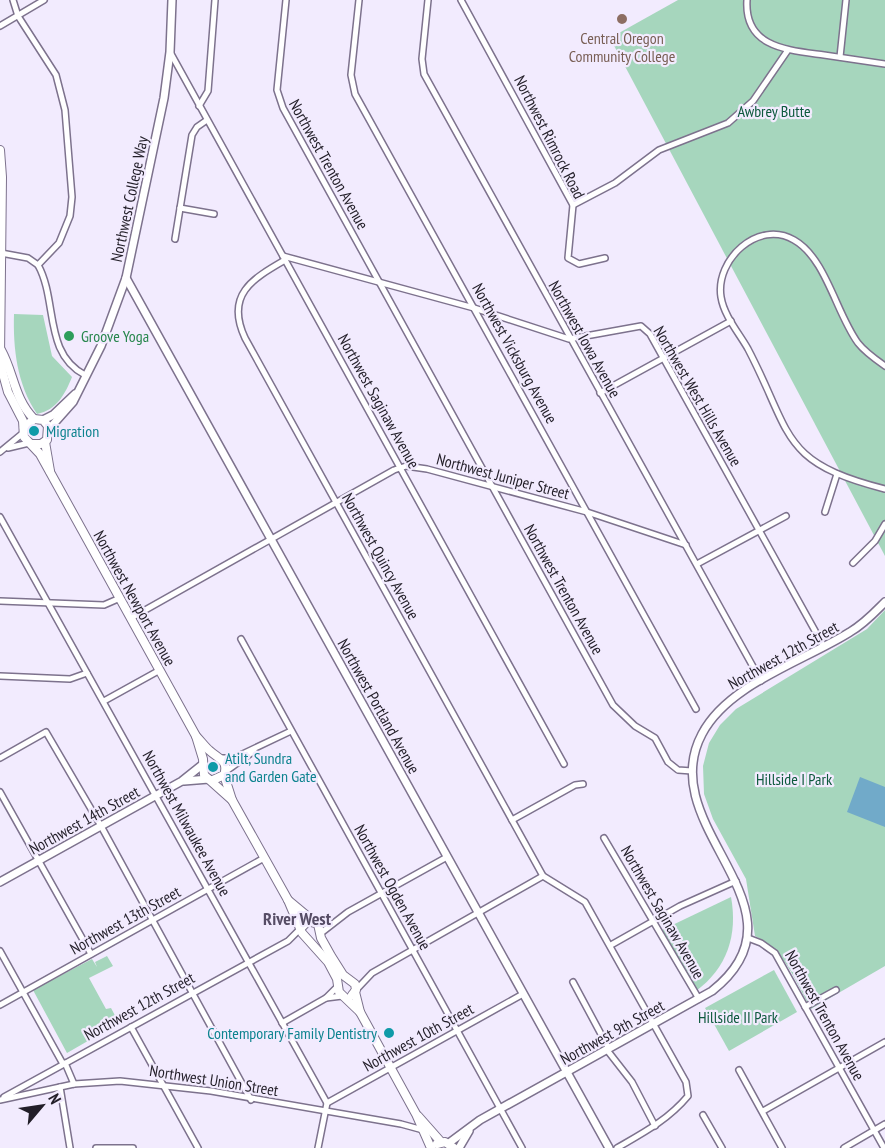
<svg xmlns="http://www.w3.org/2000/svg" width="885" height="1148" viewBox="0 0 885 1148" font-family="'PT Sans Narrow',sans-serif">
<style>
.green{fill:#a6d6bd}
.water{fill:#71aac9}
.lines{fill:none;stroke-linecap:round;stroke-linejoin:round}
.minor-casing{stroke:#7d728d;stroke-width:8}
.tertiary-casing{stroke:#7d728d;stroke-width:10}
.secondary-casing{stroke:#7d728d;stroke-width:10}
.minor{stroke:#fff;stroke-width:5}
.tertiary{stroke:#fff;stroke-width:7}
.secondary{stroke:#fff;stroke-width:8}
.education-dot{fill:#8d6e63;stroke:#f2ebfe;stroke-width:2}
.leisure-dot{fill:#2e9e5b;stroke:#f2ebfe;stroke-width:2}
.culture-dot{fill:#0f9aa8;stroke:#f2ebfe;stroke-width:2}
.labels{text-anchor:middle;stroke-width:4.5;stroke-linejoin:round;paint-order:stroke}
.education-label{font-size:16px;fill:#785e54;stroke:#f2ebfe}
.park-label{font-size:16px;fill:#0d593d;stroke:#f2ebfe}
.street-label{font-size:16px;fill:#221e28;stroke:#f2ebfe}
.leisure-label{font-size:16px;fill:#27864d;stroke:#f2ebfe;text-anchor:start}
.culture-label{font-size:16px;fill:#0d838f;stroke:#f2ebfe;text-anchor:start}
.neighbourhood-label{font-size:18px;font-weight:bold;fill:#564c65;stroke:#f2ebfe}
</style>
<rect width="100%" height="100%" fill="#f2ebfe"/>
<g class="green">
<polygon points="678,0 885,0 885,556 610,38"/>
<path d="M14 314 43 315 52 356 72 377C65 394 57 410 37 414 17 384 13 349 14 314Z"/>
<path d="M885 610V966L811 1009C795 981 785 950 755 936L746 879 713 819 704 794 703 766 709 743 720 725 736 709 867 629Z"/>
<path d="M731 897C738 935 727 968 696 991L662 930Z"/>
<polygon points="107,956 113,966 89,978 106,1009 111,1008 119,1023 67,1053 33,990 92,959 97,967 95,962"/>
<polygon points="774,970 797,1012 729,1051 705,1008"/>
</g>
<polygon class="water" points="860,777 885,787 885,827 847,812"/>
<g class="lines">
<g class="minor-casing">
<g id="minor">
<polyline points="13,0 18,16 56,75 65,110 72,197 70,216 59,243 38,265"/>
<polyline points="286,0 277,90 283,108 613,705 635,726 655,738 668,762 678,770 692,771"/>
<polyline points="359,0 351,75 355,94 696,709"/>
<polyline points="428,0 422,59 424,74 761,681"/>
<polyline points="461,0 573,205 568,258 579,264 605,258"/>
<path d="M747 0C744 48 788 50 824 55 845 58 865 61 885 64"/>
<polyline points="0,26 44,0"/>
<polyline points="170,52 564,764"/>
<polyline points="840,57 846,0"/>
<polyline points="199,106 208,91 215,0"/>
<polyline points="573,205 615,183 659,150 728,123 753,101 788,50"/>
<polyline points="180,208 214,214"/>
<polyline points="175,239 192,135 197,127 207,120"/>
<path d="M1 253 28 258 38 265C58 301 43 353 85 375"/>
<polyline points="283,256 474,308 569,339 641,326 650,334 824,647"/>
<path d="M285 260C252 279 225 295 245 338L543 876 585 902 686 1082 688 1096C668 1120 643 1133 617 1148"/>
<path d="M885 366C875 359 865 352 858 343 836 313 826 258 794 240 758 219 715 260 721 297 724 316 739 333 748 349 793 435 779 462 885 489"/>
<polyline points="600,393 731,321"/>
<polyline points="8,448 29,443"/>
<polyline points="0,452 23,433"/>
<polyline points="825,512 837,474"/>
<polyline points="0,517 327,1103 318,1148"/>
<polyline points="853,563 875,541 885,524"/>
<polyline points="697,564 786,516"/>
<polyline points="0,601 104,605 120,598"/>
<polyline points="131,618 394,470 406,466 427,469 587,512 686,545"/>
<polyline points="241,639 522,1148"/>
<polyline points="0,676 70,679 87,673"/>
<polyline points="104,701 160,670"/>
<polyline points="0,758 46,732 101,826 251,1100"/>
<polyline points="221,758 234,758 291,731"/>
<polyline points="225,772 254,751"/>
<polyline points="0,792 91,954"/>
<polyline points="512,820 575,785 583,784"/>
<polyline points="604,838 699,999"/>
<polyline points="321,933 348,912 447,857"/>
<polyline points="748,938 761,943 775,953 884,1148"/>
<polyline points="611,945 680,906 736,881"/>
<polyline points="0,951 63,1064"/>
<polyline points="573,982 609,1049"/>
<polyline points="338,986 326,998 342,996"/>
<polyline points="356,990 372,973 543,876"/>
<polyline points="0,1005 264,858"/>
<polyline points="805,1007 836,990"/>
<polyline points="282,1023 326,998"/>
<polyline points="131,1027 198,1148"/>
<polyline points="607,1050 632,1082 655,1126"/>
<polyline points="65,1063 74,1084"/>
<polyline points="739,1070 782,1148"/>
<polyline points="60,1087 70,1148"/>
<polyline points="4,1097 288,941 302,927"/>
<polyline points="0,1100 74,1084 120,1081 211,1091 401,1124 423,1130"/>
<polyline points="327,1103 523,994"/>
<polyline points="763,1111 885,1042"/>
<polyline points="703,1115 722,1148"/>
<polyline points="96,1148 133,1148"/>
<polyline points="844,1148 885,1124"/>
</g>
</g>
<g class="tertiary-casing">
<g id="tertiary">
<polyline points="126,278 609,1148"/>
<polyline points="43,420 53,415 75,394"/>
<polyline points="49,429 73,402 101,346 126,278 164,98 170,52 172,0"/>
<polyline points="184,781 209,779"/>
<polyline points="0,882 182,781 202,765"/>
<path d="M449 1143 480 1120 712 991C817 908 652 828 702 734 728 684 804 661 850 632 864 624 874 613 885 602"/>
<polyline points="459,1148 469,1131"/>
</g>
</g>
<g class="secondary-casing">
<g id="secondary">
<polyline points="0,150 2,177 0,357"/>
<path d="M1 350C14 373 14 399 34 419"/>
<path d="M0 363 8 392 23 421 24 437 40 454 196 736C201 741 205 747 210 751 219 759 229 761 224 775L213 780"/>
<polyline points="24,428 34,419 43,420 48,426 47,440 41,444 32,444"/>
<polyline points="45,442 50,471"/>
<polyline points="196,736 203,759 204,775 232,800"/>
<polyline points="224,775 232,800 288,900 302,933 328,962 337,979 339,992 360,1012"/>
<polyline points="288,900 312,920"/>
<polyline points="302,927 308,921 318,924 321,938 331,956 343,975 355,984 356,990 352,995"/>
<polyline points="355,992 360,1012 416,1114 431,1148"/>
<polyline points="418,1116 441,1142"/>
<polyline points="437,1144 445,1142 454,1148"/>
</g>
</g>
<use href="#minor" class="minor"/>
<use href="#tertiary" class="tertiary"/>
<use href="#secondary" class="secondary"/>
</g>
<circle class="education-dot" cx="622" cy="19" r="6"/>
<circle class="leisure-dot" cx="69" cy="336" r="6"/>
<g class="culture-dot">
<circle cx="34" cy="431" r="6"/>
<circle cx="213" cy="767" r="6"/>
<circle cx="389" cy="1033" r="6"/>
</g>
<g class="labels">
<g class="education-label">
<text x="622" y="44">Central Oregon<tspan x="622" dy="18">Community College</tspan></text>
</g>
<g class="park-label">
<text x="774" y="117">Awbrey Butte</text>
<text x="794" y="785">Hillside I Park</text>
<text x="738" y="1023">Hillside II Park</text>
</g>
<g class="street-label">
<text transform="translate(550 137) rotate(63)" y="6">Northwest Rimrock Road</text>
<text transform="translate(329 164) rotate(61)" y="6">Northwest Trenton Avenue</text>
<text transform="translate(129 199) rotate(-78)" y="6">Northwest College Way</text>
<text transform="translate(585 339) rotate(61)" y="6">Northwest Iowa Avenue</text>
<text transform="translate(515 353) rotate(61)" y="6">Northwest Vicksburg Avenue</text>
<text transform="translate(698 396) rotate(60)" y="6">Northwest West Hills Avenue</text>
<text transform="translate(379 401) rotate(61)" y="6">Northwest Saginaw Avenue</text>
<text transform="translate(503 476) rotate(15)" y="6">Northwest Juniper Street</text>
<text transform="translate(381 556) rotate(61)" y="6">Northwest Quincy Avenue</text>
<text transform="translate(564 589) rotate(61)" y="6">Northwest Trenton Avenue</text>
<text transform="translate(135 598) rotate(61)" y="6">Northwest Newport Avenue</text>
<text transform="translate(783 655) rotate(-29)" y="6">Northwest 12th Street</text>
<text transform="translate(379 706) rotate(61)" y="6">Northwest Portland Avenue</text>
<text transform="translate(84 820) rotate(-29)" y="6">Northwest 14th Street</text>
<text transform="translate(187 823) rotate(61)" y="6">Northwest Milwaukee Avenue</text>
<text transform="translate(393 887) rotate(61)" y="6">Northwest Ogden Avenue</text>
<text transform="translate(663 912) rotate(60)" y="6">Northwest Saginaw Avenue</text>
<text transform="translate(125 920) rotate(-29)" y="6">Northwest 13th Street</text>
<text transform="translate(139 1006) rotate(-29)" y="6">Northwest 12th Street</text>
<text transform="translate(825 1015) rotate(61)" y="6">Northwest Trenton Avenue</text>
<text transform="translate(612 1032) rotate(-29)" y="6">Northwest 9th Street</text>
<text transform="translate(418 1037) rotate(-29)" y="6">Northwest 10th Street</text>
<text transform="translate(214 1080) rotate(9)" y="6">Northwest Union Street</text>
</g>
<g class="leisure-label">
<text x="81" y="342">Groove Yoga</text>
</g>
<g class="culture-label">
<text x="46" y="437">Migration</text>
<text x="225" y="764">Atilt, Sundra<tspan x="225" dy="18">and Garden Gate</tspan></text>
<text x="377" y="1039" text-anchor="end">Contemporary Family Dentistry</text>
</g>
<g class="neighbourhood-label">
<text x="297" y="925">River West</text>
</g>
</g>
<g transform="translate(42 1106) rotate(61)" stroke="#f2ebfe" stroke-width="4.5" paint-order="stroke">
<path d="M0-4.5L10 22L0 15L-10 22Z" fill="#221e28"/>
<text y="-9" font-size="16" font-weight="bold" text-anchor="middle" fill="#221e28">N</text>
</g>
</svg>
